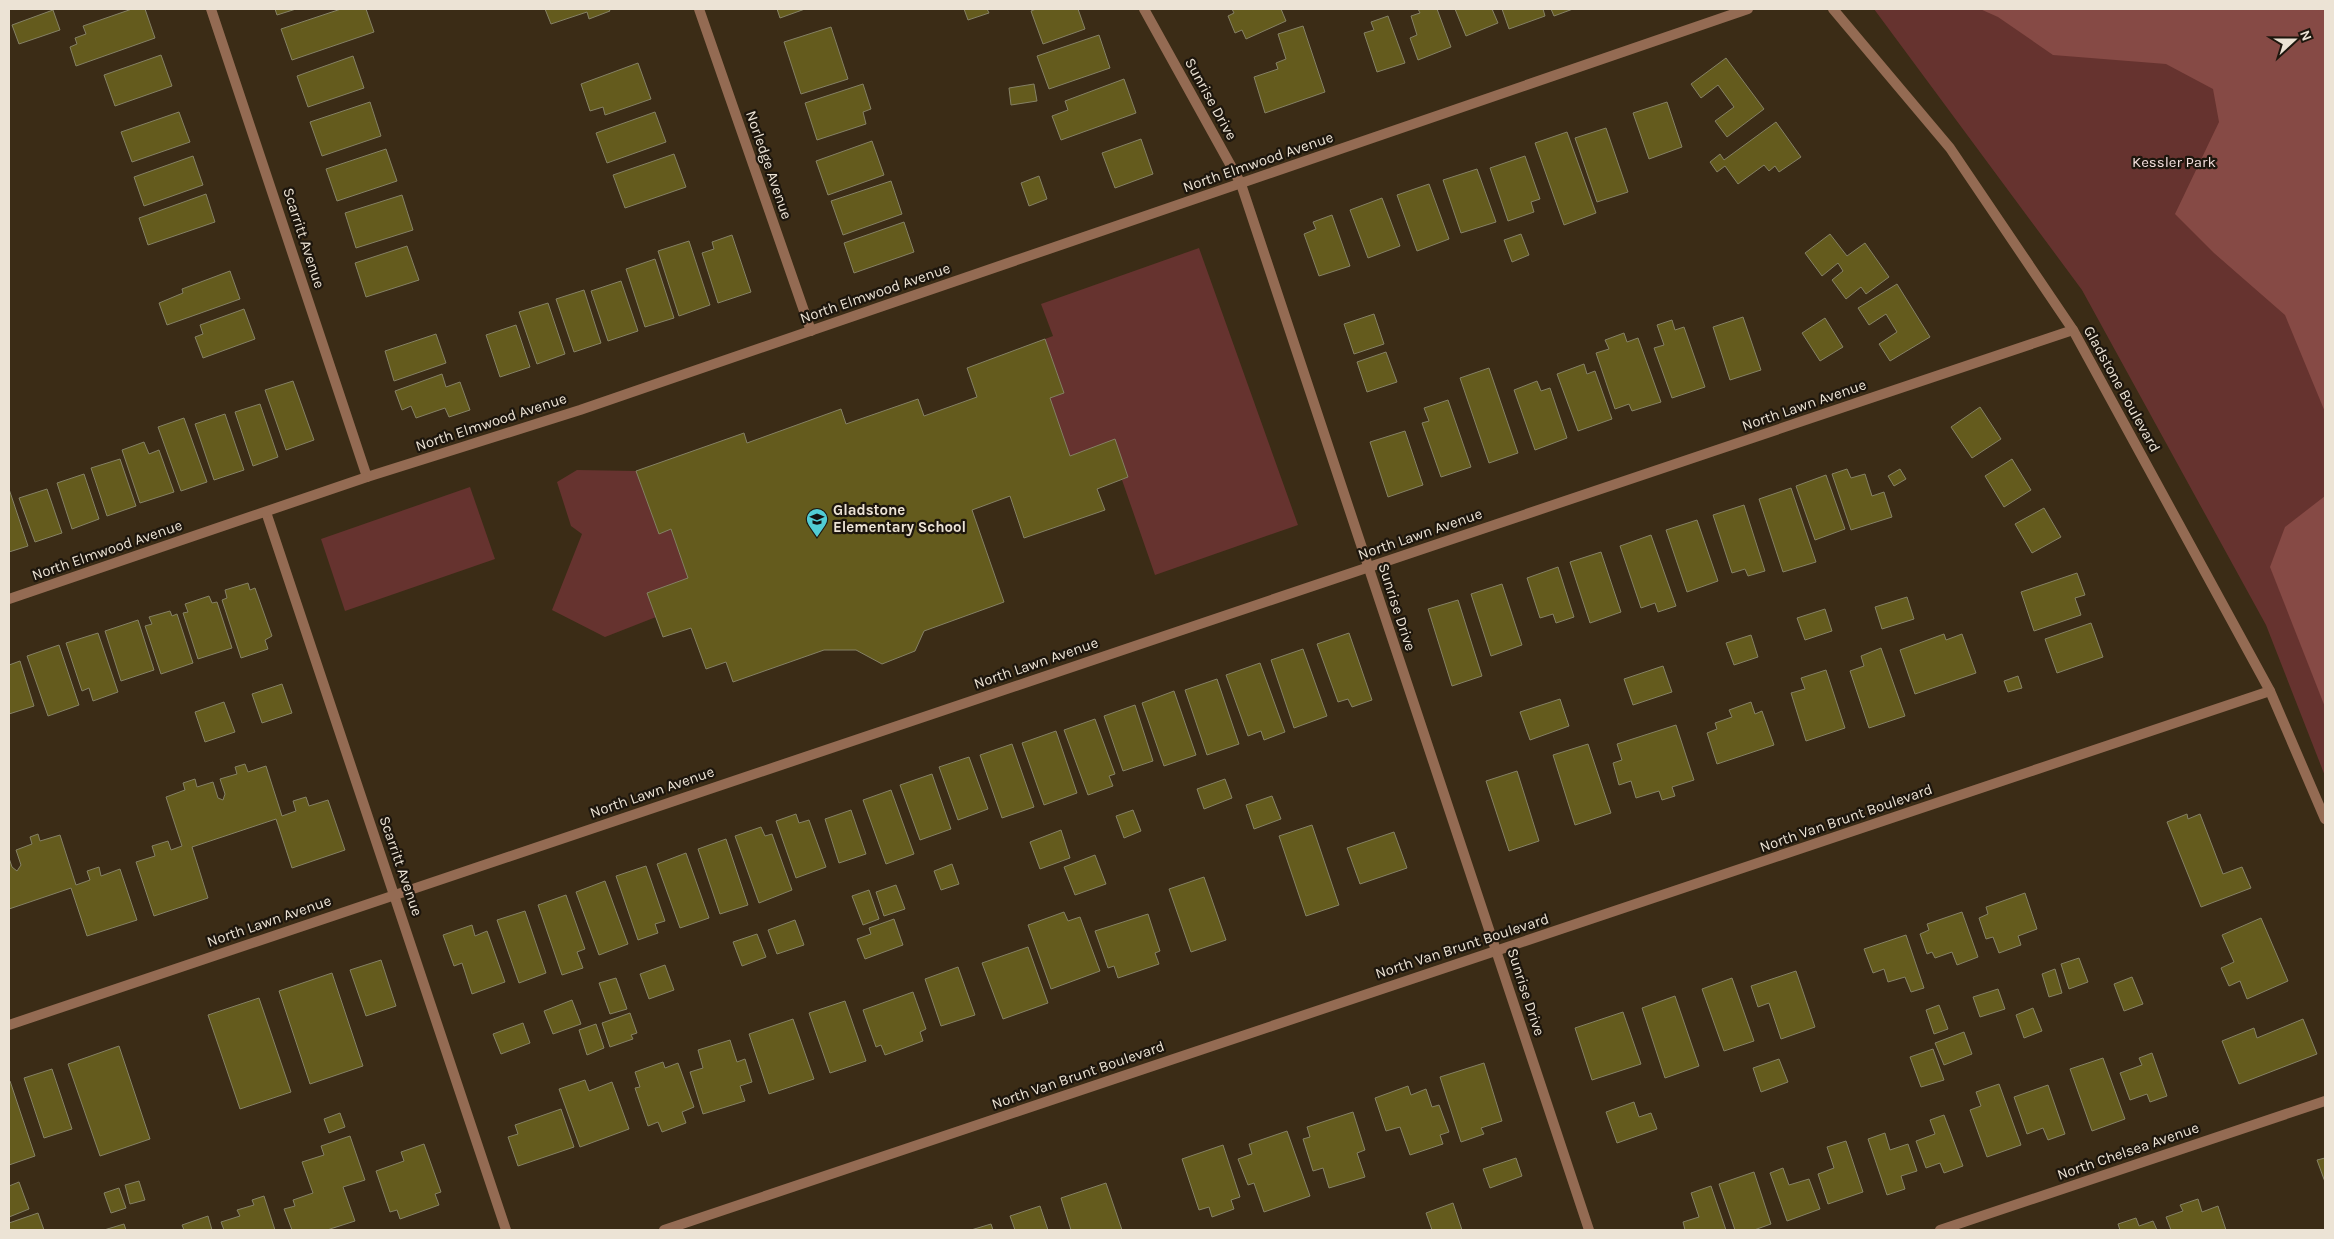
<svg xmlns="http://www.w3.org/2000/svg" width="2334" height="1239" viewBox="0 0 2334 1239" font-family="Karla,sans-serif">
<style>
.green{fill:#66332f}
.forest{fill:#864a45}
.building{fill:#645b1d;stroke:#858165}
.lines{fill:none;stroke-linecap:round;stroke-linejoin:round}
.minor{stroke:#946b53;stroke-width:10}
.tertiary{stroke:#946b53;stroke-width:10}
.labels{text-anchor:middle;stroke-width:4.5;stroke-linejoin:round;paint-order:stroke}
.street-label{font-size:15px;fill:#ece3d5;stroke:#1d160d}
.park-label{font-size:15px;fill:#f3dfdd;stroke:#1d160d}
.poi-label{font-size:15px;font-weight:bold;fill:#ece3d5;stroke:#1d160d;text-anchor:start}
</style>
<rect width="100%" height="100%" fill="#3b2c16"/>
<g class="green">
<polygon points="1874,9 2325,9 2325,776 2266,625 2082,290"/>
<polygon points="1199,248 1298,525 1155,575 1122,480 1128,477 1115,440 1070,456 1050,398 1064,393 1045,339 1053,336 1041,304"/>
<polygon points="577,470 636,471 659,533 671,529 688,578 648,593 656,617 605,637 552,610 582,534 571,526 557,482"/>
<polygon points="470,487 495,559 345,611 321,539"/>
</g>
<g class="forest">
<polygon points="1980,9 2325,9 2325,412 2285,315 2214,253 2175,214 2219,122 2213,89 2166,64 2053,55 1998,17"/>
<polygon points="2325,496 2325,707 2270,567 2285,527"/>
</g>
<g class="building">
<polygon points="132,9 145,9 155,38 76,66 70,47 77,44 75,38 86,34 83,26"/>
<polygon points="275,9 296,9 277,15"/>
<polygon points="341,9 366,9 374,32 292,60 281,29"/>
<polygon points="545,9 609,9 610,11 589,19 587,12 551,24"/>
<polygon points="777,9 805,9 780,18"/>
<polygon points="964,9 987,9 989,13 968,20"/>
<polygon points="1036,9 1078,9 1085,29 1043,44 1031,11"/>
<polygon points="1232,9 1281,9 1286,21 1246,39 1242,30 1235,33 1228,16 1234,13"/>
<polygon points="1418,9 1437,9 1451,47 1418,60 1410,38 1417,35 1411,16 1420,13"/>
<polygon points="1455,9 1492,9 1498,23 1466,36"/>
<polygon points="1502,9 1543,9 1545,16 1509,29"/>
<polygon points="1551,9 1573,9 1554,16"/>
<polygon points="53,10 60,30 19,44 12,25"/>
<polygon points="1388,16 1405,63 1377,72 1364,33 1374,30 1371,22"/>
<polygon points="1303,26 1325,92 1265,113 1254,77 1278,69 1276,63 1286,59 1278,34"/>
<polygon points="831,27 848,79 801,94 784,42"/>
<polygon points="1099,35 1110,68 1049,89 1037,56"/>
<polygon points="161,55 172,86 115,106 104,75"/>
<polygon points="353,56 364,88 308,107 297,76"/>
<polygon points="1726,58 1764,109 1727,137 1715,121 1734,107 1718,85 1701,98 1691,84"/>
<polygon points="638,63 651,99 605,115 603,107 590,111 581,84"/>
<polygon points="1124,79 1136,113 1061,140 1052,116 1068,110 1065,101"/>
<polygon points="863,84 871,109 863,112 866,124 817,140 805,103"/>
<polygon points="1034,84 1037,101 1011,105 1009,88"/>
<polygon points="370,102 381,136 322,156 310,122"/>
<polygon points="1667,102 1682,147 1649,159 1633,113"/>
<polygon points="179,112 190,142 132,162 121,132"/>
<polygon points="655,112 666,142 607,163 596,133"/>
<polygon points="1776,122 1801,157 1779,172 1775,166 1769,171 1764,165 1738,184 1725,166 1717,172 1710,162 1720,154 1724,160"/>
<polygon points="1606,128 1628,192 1597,202 1575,138"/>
<polygon points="1567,132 1596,213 1564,225 1535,143"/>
<polygon points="1141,139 1153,174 1115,188 1102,153"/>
<polygon points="872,141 884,175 828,195 816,161"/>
<polygon points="386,149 397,181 337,201 326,169"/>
<polygon points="674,154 686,187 625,208 613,175"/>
<polygon points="193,156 203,185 144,206 134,177"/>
<polygon points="1525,156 1540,199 1531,202 1534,212 1508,221 1490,168"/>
<polygon points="1477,169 1496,222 1461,233 1443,180"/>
<polygon points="1039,176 1047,199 1029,206 1021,183"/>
<polygon points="891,181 902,214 843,235 831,201"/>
<polygon points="1429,184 1449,239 1417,251 1397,195"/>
<polygon points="206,194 215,222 148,245 139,218"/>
<polygon points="402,195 413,230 356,248 345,213"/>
<polygon points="1382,198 1400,246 1368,258 1350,210"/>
<polygon points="1332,215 1350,266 1319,276 1304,234 1316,229 1313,222"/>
<polygon points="904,222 914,252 854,273 844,243"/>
<polygon points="1521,234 1529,255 1512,262 1504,240"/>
<polygon points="1830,234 1847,256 1865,243 1889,277 1866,294 1861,287 1846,299 1832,280 1843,271 1838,263 1822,276 1805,253"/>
<polygon points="732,235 751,292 718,303 702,253 714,249 712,242"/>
<polygon points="689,241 710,305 679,316 658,251"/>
<polygon points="407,246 419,280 366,297 355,263"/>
<polygon points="655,259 674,318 645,327 626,269"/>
<polygon points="230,271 240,299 167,325 159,303 183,293 182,289"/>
<polygon points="621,281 638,331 608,341 591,291"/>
<polygon points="1897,284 1930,337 1890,361 1879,344 1897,332 1886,314 1869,325 1858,308"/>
<polygon points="584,290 601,343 574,352 556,299"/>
<polygon points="548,303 565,354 537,364 519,312"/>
<polygon points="244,309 255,339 203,358 195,337 203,334 200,325"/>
<polygon points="1374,314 1384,344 1354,354 1344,324"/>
<polygon points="1743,317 1761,370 1730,380 1713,327"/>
<polygon points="1825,318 1843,347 1820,361 1802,333"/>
<polygon points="1672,320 1675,330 1684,327 1705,387 1672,398 1654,348 1664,345 1657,325"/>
<polygon points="516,325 530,367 500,377 486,335"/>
<polygon points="1624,333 1627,342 1638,338 1661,402 1632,411 1629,404 1615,409 1596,353 1609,349 1605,340"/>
<polygon points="436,334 446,363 394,381 385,351"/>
<polygon points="1045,339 1064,393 1050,398 1070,456 1115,439 1128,477 1097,489 1105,510 1024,538 1010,496 972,510 1004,602 924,631 915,651 882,664 856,650 824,650 733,682 726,662 706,669 691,628 663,637 647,593 688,578 671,529 659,534 636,471 744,433 747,443 841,409 846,424 918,399 924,416 977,397 967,368"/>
<polygon points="1386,352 1397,382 1367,392 1357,362"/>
<polygon points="1584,364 1587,374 1595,371 1612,419 1578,431 1557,374"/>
<polygon points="1489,368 1518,453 1489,463 1460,378"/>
<polygon points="442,374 446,387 460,382 470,410 449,417 445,408 416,418 411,406 402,410 395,391"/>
<polygon points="293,381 314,440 286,450 265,390"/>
<polygon points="1537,381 1541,391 1550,388 1567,438 1535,450 1514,390"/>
<polygon points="1448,400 1471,467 1441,477 1422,423 1429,421 1424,408"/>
<polygon points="260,404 278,457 253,466 235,412"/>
<polygon points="1980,407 2001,439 1972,458 1951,427"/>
<polygon points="225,414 244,470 214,480 195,424"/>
<polygon points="184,418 207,482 181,491 158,427"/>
<polygon points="1405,431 1423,485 1388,497 1370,442"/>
<polygon points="144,442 149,454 159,450 174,492 140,503 122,450"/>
<polygon points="120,459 136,506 107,516 91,468"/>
<polygon points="2012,459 2031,490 2004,507 1985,476"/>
<polygon points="1847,469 1851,478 1865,474 1872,496 1884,492 1892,517 1851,530 1832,474"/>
<polygon points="1900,469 1906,479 1894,486 1888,476"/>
<polygon points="84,474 99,519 72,529 57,483"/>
<polygon points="1826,475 1845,529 1815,540 1796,486"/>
<polygon points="1791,488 1816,562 1783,572 1759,499"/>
<polygon points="9,489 28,546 9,552"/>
<polygon points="47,489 62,533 35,542 19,498"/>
<polygon points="1744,505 1765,571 1748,576 1745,569 1732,573 1713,515"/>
<polygon points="2044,508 2061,537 2032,553 2015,524"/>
<polygon points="1697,520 1718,581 1687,592 1666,530"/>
<polygon points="1651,535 1676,606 1658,612 1655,603 1641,608 1620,546"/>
<polygon points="1601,552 1621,612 1590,623 1570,562"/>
<polygon points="1558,567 1574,617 1556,623 1553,614 1540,618 1527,578"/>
<polygon points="2077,573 2085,595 2075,598 2081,615 2034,631 2021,592"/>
<polygon points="248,583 250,590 255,588 272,636 265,640 268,649 241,658 222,600 227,598 225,590"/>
<polygon points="1502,584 1522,645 1491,656 1471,594"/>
<polygon points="209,596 212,603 217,602 232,648 198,659 183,613 188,612 185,604"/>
<polygon points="1907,597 1914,619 1882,629 1875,607"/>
<polygon points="1458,600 1482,676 1452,686 1428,609"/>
<polygon points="1825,609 1832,631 1805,640 1797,618"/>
<polygon points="170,611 172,616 177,614 193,663 161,674 145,626 152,624 149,617"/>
<polygon points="138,620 154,670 121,681 105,631"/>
<polygon points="2091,623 2103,657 2057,673 2045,639"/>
<polygon points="98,633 118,692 93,701 89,688 82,691 66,643"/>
<polygon points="1349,633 1372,700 1352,707 1348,699 1338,702 1317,644"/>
<polygon points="1944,634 1946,640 1962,634 1976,673 1915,694 1900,650"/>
<polygon points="1751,635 1758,657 1734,665 1726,643"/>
<polygon points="59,645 79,705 48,716 27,656"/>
<polygon points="1881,648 1905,716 1869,728 1850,671 1864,666 1861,656"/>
<polygon points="1303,649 1327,716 1294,728 1271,660"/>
<polygon points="20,661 34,706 9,714 9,665"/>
<polygon points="1260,663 1285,732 1264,740 1261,731 1248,736 1226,675"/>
<polygon points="1663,666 1672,692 1633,705 1624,679"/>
<polygon points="1826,670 1845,728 1806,741 1791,693 1805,689 1801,678"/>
<polygon points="2018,676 2022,688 2008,692 2004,681"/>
<polygon points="1217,679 1239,744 1207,755 1185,690"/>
<polygon points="282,684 292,713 262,723 252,694"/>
<polygon points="1174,691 1196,755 1164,766 1142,703"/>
<polygon points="1560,699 1569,726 1530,740 1520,712"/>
<polygon points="224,702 235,732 205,742 195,712"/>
<polygon points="1751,702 1755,714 1762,711 1774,745 1717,764 1707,733 1717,729 1715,723 1732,717 1729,710"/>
<polygon points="1135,705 1153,761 1123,771 1104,716"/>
<polygon points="1095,719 1115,774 1109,776 1113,786 1088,795 1064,730"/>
<polygon points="1676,725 1694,780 1672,787 1675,796 1662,800 1659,791 1636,798 1631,781 1619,785 1613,763 1622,760 1617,744"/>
<polygon points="1056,731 1077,793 1044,805 1022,743"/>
<polygon points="1012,744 1034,807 1002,818 980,755"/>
<polygon points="1588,744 1611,813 1575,825 1553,755"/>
<polygon points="969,757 988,809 958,820 939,767"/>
<polygon points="245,764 248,772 266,766 282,816 296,811 293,801 306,797 309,806 328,800 345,850 292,868 276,819 192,847 208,898 154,916 136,862 155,856 152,846 168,841 171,850 182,846 166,797 185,790 183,783 195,779 197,787 213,782 218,798 223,800 225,794 220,779 237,774 235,767"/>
<polygon points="1517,771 1539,841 1509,851 1486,781"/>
<polygon points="932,774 951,829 920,840 900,785"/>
<polygon points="1225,779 1232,798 1204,809 1197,789"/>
<polygon points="891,790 914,854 886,864 863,800"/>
<polygon points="1272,796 1281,819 1254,829 1246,805"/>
<polygon points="851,810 866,854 839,863 825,819"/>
<polygon points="1133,810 1141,831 1124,838 1116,816"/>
<polygon points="796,814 799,823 809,820 826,867 796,878 776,821"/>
<polygon points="2187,814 2188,819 2200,814 2223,874 2242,867 2251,888 2201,907 2167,822"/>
<polygon points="1312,825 1339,905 1306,916 1279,836"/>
<polygon points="761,827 765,836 772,834 792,890 759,903 735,836"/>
<polygon points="1061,830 1070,858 1040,869 1030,842"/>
<polygon points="1394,832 1407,868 1360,884 1347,848"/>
<polygon points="38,834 40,841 60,835 76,885 90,880 87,871 99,867 101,876 120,869 137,920 87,936 71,888 9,909 9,858 12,867 17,871 21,865 16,850 32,844 30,837"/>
<polygon points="726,839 748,905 720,914 698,849"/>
<polygon points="686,853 709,918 680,928 657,864"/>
<polygon points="1095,855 1106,884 1075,895 1064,867"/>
<polygon points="952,864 959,884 941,890 934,871"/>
<polygon points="646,866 665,921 655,924 658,933 638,940 616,876"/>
<polygon points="1204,877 1226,940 1191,952 1169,889"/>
<polygon points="605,881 628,944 599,955 576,892"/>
<polygon points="896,885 905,909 884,916 876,892"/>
<polygon points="869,890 879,919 863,925 852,896"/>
<polygon points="2025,893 2037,929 2018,936 2021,945 1999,953 1993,937 1986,939 1979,918 1988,914 1986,907"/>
<polygon points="566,895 585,949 577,952 583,968 562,975 538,905"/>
<polygon points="525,911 546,973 519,983 497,920"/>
<polygon points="1064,912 1068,921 1080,917 1100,971 1051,989 1028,925"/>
<polygon points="1962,912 1978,957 1957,965 1952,952 1935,958 1932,952 1927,954 1920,934 1929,930 1927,924"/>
<polygon points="1148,914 1160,951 1155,953 1159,964 1118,978 1114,966 1108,968 1095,931"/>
<polygon points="2261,918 2288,981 2247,999 2240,981 2229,986 2221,968 2234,962 2222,935"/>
<polygon points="894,919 903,945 865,959 857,939 871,934 869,928"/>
<polygon points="795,920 804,945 777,954 768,930"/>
<polygon points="472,925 475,936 487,931 505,982 472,994 462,963 454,966 443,935"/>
<polygon points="757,934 766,957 742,966 733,942"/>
<polygon points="1906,935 1924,988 1911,992 1905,977 1888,982 1884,969 1873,973 1864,949"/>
<polygon points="1028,947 1048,1003 1003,1019 982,963"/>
<polygon points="2079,958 2088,982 2069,989 2061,964"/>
<polygon points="381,960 396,1006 366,1016 350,970"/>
<polygon points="665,965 674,990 649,999 640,974"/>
<polygon points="958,967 975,1015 941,1026 925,979"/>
<polygon points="2055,969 2062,993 2049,997 2042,974"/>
<polygon points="1796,971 1815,1027 1781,1039 1769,1003 1758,1007 1751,986"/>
<polygon points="332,973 363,1066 310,1084 279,991"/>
<polygon points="2132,977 2143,1004 2124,1011 2114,984"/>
<polygon points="616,978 627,1009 610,1014 599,983"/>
<polygon points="1732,978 1754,1041 1724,1051 1702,989"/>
<polygon points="1998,989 2005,1009 1980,1017 1973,997"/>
<polygon points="913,992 926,1029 920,1032 923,1041 885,1055 881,1045 876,1047 863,1010"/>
<polygon points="1675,996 1699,1066 1665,1078 1642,1008"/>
<polygon points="259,998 291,1092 240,1109 208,1015"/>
<polygon points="572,1000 581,1024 553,1034 544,1011"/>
<polygon points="845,1001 866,1061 830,1073 809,1013"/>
<polygon points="1939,1005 1948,1029 1934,1034 1926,1010"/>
<polygon points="2033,1008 2042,1031 2024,1038 2016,1015"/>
<polygon points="1623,1012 1641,1064 1592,1080 1575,1028"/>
<polygon points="630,1013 637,1033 631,1035 633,1039 610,1047 602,1023"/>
<polygon points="793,1019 814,1079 769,1094 749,1034"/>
<polygon points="2303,1019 2317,1054 2239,1084 2222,1041 2254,1028 2257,1038"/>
<polygon points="523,1023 530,1043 501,1054 493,1034"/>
<polygon points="596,1024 604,1048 587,1055 579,1030"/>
<polygon points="1964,1032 1972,1054 1944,1065 1935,1043"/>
<polygon points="730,1040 737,1062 745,1059 752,1082 740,1086 745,1101 703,1114 690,1072 703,1068 698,1050"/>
<polygon points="119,1046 150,1139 100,1156 68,1064"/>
<polygon points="1933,1049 1944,1080 1921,1087 1910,1057"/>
<polygon points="2152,1053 2167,1096 2150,1102 2147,1094 2130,1100 2120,1073 2142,1065 2139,1058"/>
<polygon points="2103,1058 2125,1119 2092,1131 2070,1069"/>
<polygon points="1779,1059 1788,1082 1761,1092 1753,1068"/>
<polygon points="663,1062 665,1068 678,1063 694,1107 682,1112 686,1123 662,1132 658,1122 648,1126 635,1088 640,1087 635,1072"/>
<polygon points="1484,1063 1502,1121 1481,1128 1484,1134 1461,1142 1440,1077"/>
<polygon points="52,1069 72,1129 44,1138 24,1078"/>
<polygon points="585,1080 589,1091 612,1082 629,1129 580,1147 559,1089"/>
<polygon points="10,1081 35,1156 9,1165 9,1082"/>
<polygon points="1999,1084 2021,1145 1987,1157 1970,1110 1981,1106 1976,1092"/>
<polygon points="2048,1085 2065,1134 2048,1140 2043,1128 2027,1134 2014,1097"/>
<polygon points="1408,1086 1411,1095 1426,1089 1432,1107 1439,1105 1449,1132 1440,1135 1443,1144 1410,1155 1400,1127 1386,1131 1375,1098"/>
<polygon points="1634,1102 1639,1117 1651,1113 1657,1129 1617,1143 1606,1112"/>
<polygon points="561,1109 574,1147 518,1166 508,1137 518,1134 515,1125"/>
<polygon points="1353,1112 1365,1150 1357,1153 1365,1177 1329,1188 1323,1168 1313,1171 1303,1139 1310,1137 1307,1127"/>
<polygon points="340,1113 345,1127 329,1133 324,1119"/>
<polygon points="1944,1115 1963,1166 1944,1173 1940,1163 1926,1168 1916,1141 1935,1134 1930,1120"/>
<polygon points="1287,1131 1310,1196 1264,1212 1254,1183 1248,1185 1238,1159 1252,1154 1249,1144"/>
<polygon points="1885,1133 1890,1150 1908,1144 1917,1171 1901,1176 1905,1189 1887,1195 1868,1139"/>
<polygon points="350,1136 365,1180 343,1187 355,1221 327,1230 292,1230 284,1209 295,1206 293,1200 313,1193 302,1162 324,1155 321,1146"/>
<polygon points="1846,1141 1863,1192 1828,1204 1818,1174 1834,1168 1827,1147"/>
<polygon points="424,1144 441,1192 435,1194 439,1205 400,1219 397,1210 390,1212 376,1171 404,1161 401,1152"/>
<polygon points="1223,1145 1240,1197 1231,1200 1234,1209 1212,1217 1209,1207 1199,1210 1182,1159"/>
<polygon points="1516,1158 1522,1176 1490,1188 1483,1169"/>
<polygon points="2325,1158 2325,1182 2317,1160"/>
<polygon points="1783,1168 1789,1185 1809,1179 1820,1209 1787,1221 1770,1173"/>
<polygon points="1754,1172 1771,1224 1754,1230 1735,1230 1719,1184"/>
<polygon points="139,1181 145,1200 130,1204 125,1185"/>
<polygon points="19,1182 29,1209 9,1217 9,1186"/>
<polygon points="1106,1183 1122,1230 1071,1230 1061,1198"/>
<polygon points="1711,1186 1726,1230 1685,1230 1683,1222 1699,1217 1691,1193"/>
<polygon points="119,1188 126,1208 111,1213 104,1193"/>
<polygon points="264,1196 275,1230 224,1230 221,1222 240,1216 237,1210 254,1205 252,1200"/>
<polygon points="2198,1199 2202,1212 2218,1206 2226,1230 2171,1230 2166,1217 2183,1211 2180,1205"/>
<polygon points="1453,1203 1462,1230 1432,1230 1426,1213"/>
<polygon points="1040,1206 1048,1230 1015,1230 1010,1216"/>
<polygon points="38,1213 44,1230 9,1230 9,1223"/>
<polygon points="208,1216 212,1230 184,1230 182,1225"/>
<polygon points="2136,1218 2139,1226 2153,1221 2157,1230 2120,1230 2118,1224"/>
<polygon points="124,1224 126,1230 104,1230"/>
<polygon points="991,1224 993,1230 971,1230"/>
</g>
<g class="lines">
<g class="minor">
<polyline points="211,9 367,477"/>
<polyline points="699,9 811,331"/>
<polyline points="1144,9 1241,184 1589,1230"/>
<polyline points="266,512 506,1230"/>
<polyline points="9,599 367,477 580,410 1748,9"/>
<polyline points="9,1025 2073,330"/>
<polyline points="1940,1230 2325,1101"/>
</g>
<g class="tertiary">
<polyline points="1833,9 1950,148 2073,330 2270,691 2325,819"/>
<polyline points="664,1230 2270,691"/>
</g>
</g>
<defs>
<g id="school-pin" transform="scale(1.125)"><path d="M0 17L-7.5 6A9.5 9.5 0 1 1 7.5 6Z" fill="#51ccd4" stroke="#1d160d"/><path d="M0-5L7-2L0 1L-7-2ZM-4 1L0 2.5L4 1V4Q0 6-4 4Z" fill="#111"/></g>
</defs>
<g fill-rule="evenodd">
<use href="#school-pin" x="817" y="519"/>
</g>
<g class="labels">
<g class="street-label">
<text transform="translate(1211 99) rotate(61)" y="5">Sunrise Drive</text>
<text transform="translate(1258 162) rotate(-19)" y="5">North Elmwood Avenue</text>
<text transform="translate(769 165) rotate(71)" y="5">Norledge Avenue</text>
<text transform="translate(304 238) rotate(72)" y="5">Scarritt Avenue</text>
<text transform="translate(875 293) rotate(-19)" y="5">North Elmwood Avenue</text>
<text transform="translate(2122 389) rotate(61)" y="5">Gladstone Boulevard</text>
<text transform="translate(1804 405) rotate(-19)" y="5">North Lawn Avenue</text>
<text transform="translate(491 422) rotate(-18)" y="5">North Elmwood Avenue</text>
<text transform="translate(1420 534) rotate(-19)" y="5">North Lawn Avenue</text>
<text transform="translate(107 550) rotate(-19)" y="5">North Elmwood Avenue</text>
<text transform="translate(1397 607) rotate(72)" y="5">Sunrise Drive</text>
<text transform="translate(1036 663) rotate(-19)" y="5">North Lawn Avenue</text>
<text transform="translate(652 792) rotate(-19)" y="5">North Lawn Avenue</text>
<text transform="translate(1846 818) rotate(-19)" y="5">North Van Brunt Boulevard</text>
<text transform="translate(401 866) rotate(71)" y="5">Scarritt Avenue</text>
<text transform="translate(269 921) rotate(-19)" y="5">North Lawn Avenue</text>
<text transform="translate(1462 946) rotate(-18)" y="5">North Van Brunt Boulevard</text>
<text transform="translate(1526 992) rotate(72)" y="5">Sunrise Drive</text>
<text transform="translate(1078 1075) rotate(-19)" y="5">North Van Brunt Boulevard</text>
<text transform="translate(2128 1151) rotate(-19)" y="5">North Chelsea Avenue</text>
</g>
<g class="park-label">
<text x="2174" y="167">Kessler Park</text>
</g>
<g class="poi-label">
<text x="833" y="515">Gladstone<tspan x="833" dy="17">Elementary School</tspan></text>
</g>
</g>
<rect width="2334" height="1239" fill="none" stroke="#ece3d5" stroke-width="20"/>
<g transform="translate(2294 40) rotate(69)" stroke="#1d160d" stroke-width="4" paint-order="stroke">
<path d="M0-4L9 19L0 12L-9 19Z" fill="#ece3d5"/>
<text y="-8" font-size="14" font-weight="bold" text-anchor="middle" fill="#ece3d5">N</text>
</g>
</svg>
